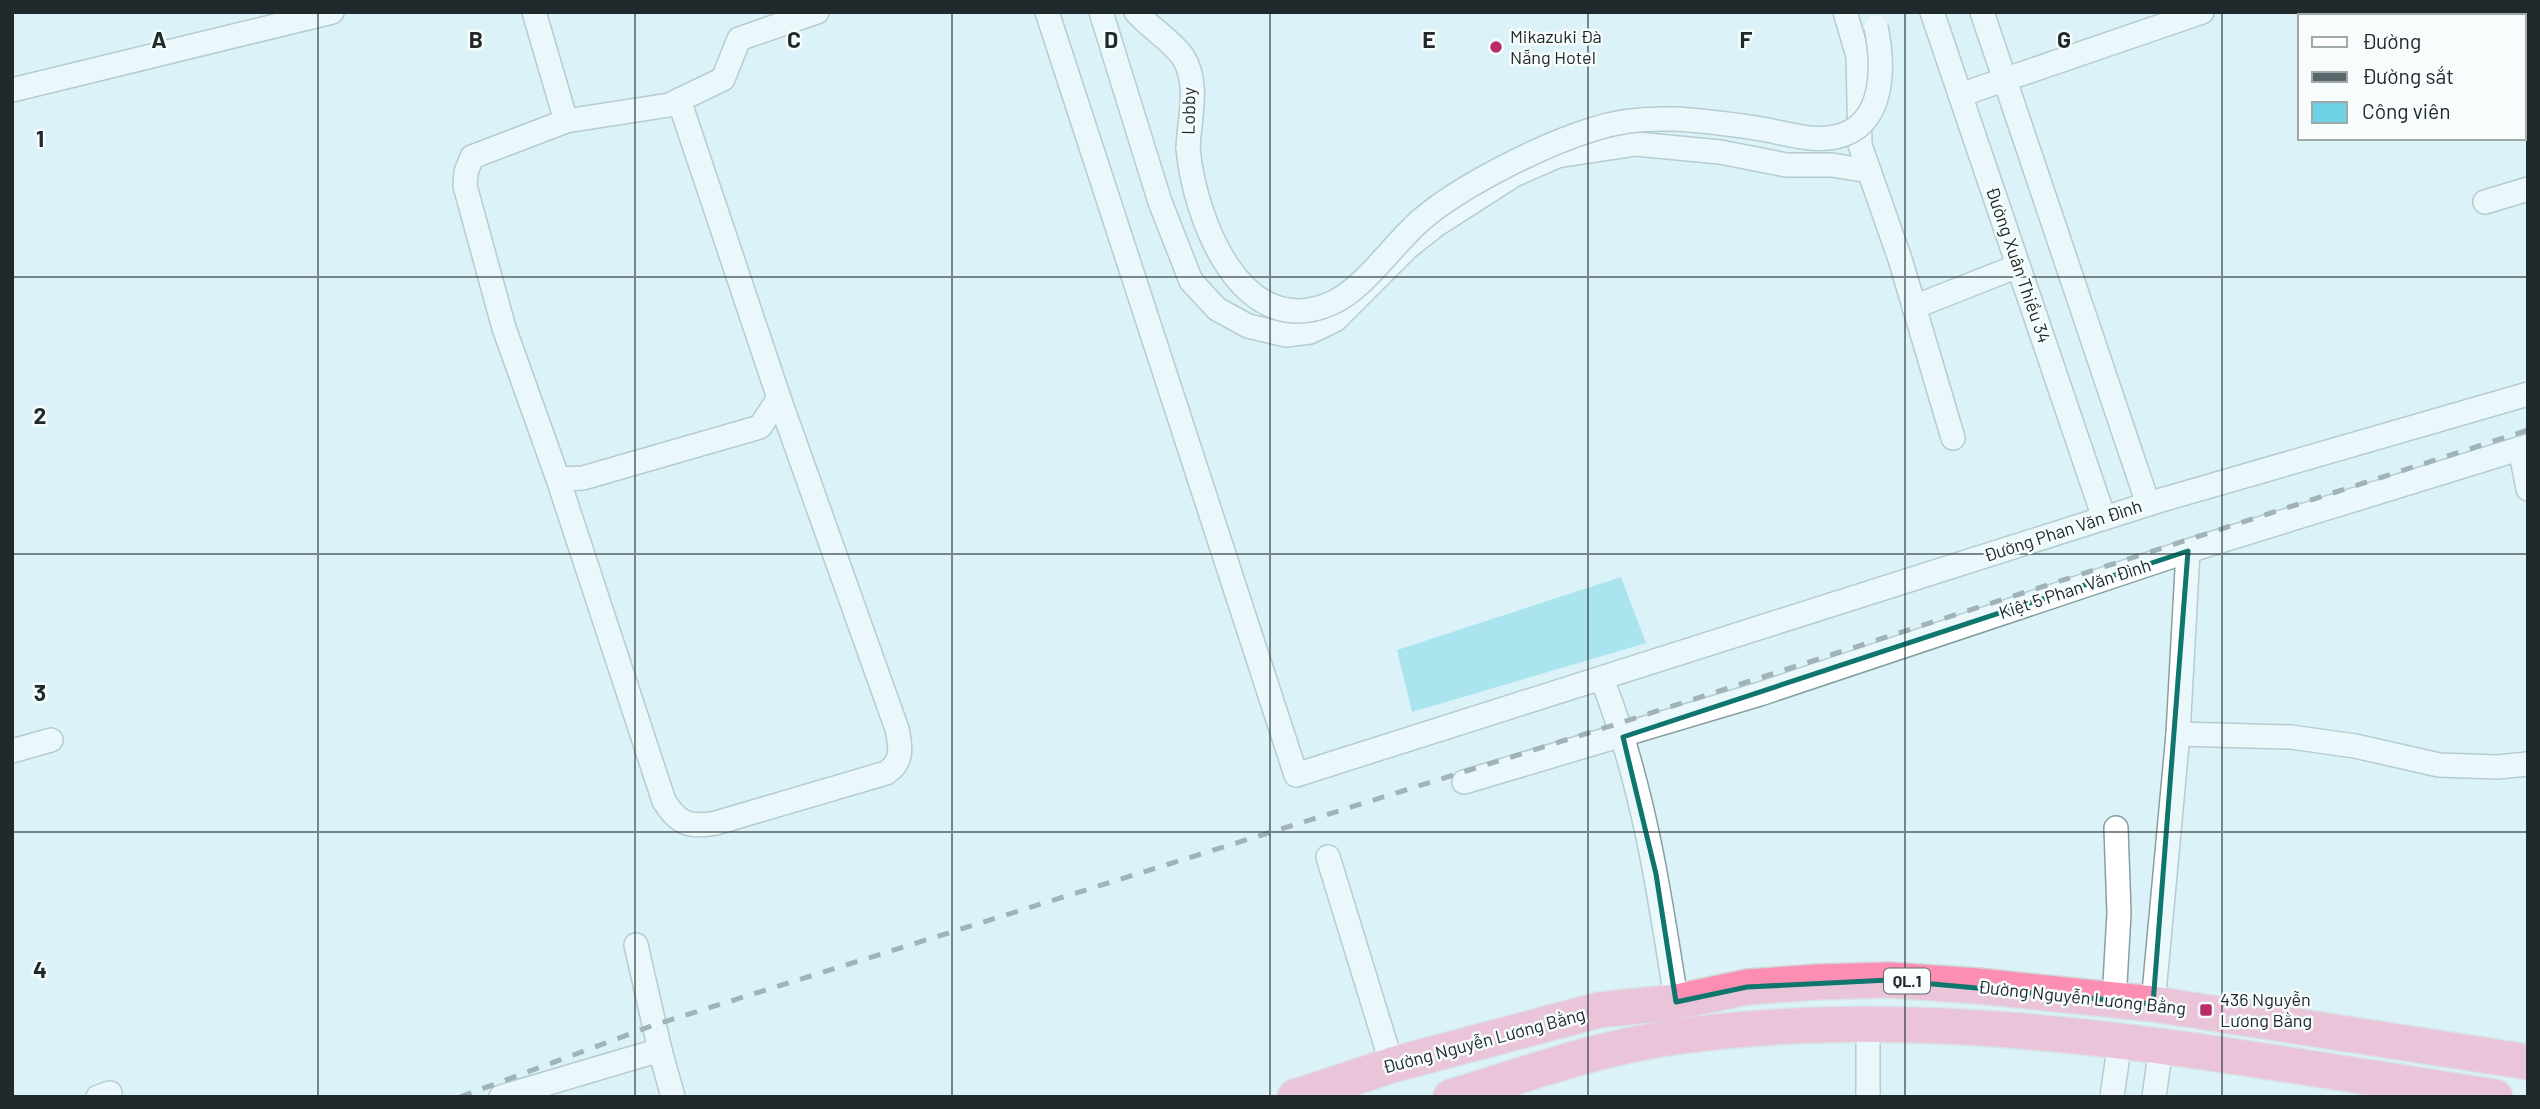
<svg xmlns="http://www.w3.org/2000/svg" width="2540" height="1109" viewBox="0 0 2540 1109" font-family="Barlow,sans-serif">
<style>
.green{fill:#6dd2e5}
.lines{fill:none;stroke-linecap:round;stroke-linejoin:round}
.minor-casing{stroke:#889ea2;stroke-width:26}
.highway-casing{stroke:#d2d4d5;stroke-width:38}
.minor{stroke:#fff;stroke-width:23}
.highway{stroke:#fd8eb3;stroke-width:35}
.rail{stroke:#59676a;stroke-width:5;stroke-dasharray:12 12;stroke-linecap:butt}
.minor-bridge-casing{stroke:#889ea2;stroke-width:26;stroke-linecap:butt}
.minor-bridge{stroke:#fff;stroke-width:23}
.marked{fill:none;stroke:#0f766e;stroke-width:5;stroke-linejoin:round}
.grid{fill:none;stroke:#20292b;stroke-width:2;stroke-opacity:0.55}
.poi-dot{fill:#b82d68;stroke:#f7fcfd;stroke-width:2.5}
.labels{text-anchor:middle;stroke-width:5;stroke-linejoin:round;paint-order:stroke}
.shield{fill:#f7fcfd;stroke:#60686a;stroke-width:2}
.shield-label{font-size:16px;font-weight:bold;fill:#20292b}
.poi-label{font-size:18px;fill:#20292b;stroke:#f7fcfd;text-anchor:start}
.street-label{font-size:18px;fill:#20292b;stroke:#f7fcfd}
.grid-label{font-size:23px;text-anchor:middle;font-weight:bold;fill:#20292b;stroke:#f7fcfd;stroke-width:5;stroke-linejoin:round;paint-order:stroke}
</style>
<rect width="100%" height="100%" fill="#dbf3f8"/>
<polygon class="green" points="1621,577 1646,643 1412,712 1397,650"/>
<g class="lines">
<g class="minor-casing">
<g id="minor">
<polyline points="534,12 566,121 669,105 723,79 739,39 817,12"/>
<polyline points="1047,12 1296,775 2158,501 2528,394"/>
<polyline points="1101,12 1160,202 1191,281 1217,309 1248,326 1286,335 1310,332 1335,320 1407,248 1436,225 1514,175 1557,156 1636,144 1720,152 1786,165 1832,165 1869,171"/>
<path d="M1136 12C1150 28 1171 40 1183 57 1200 84 1189 119 1188 148"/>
<polyline points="1845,12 1858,56 1860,145 1900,259 1953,438"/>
<polyline points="1932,12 2104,518"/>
<polyline points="1982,12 2148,504"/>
<polyline points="2417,12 2418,16"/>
<polyline points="2524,59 2528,58"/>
<polyline points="12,90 332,12"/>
<polyline points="1960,95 2202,12"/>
<polyline points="566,121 472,157 466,172 465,186 504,328 558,479 583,478 760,427 779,398 679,100"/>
<polyline points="2485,202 2528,189"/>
<polyline points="1914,307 2018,266"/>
<polyline points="2520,448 2528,489"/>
<path d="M558 479 664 801C678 824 690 828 716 823L886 773C903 762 901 748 897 729L779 398"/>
<path d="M1602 679C1644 785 1661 901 1678 1013"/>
<polyline points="2178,734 2291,737 2355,746 2439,765 2497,767 2528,764"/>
<polyline points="12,751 51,740"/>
<polyline points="1464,782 1760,694 2188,551 2528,446"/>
<polyline points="1328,857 1392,1065"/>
<polyline points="636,945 660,1050"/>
<polyline points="2114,1001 2119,913 2116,828"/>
<polyline points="2153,1004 2178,734 2188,551"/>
<polyline points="98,1097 110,1093"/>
<polyline points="501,1097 660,1050 673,1097"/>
<polyline points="1868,1097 1868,1025"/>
<polyline points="2112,1097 2120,1041"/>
<polyline points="2154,1097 2161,1047"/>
</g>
</g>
<g class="highway-casing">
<g id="highway">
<polyline points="1295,1097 1392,1065 1599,1010 1676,1002 1747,987 1818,982 1889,980 1978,986 2153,1004 2528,1062"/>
<path d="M1451 1097C1527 1074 1603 1046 1682 1036 1953 999 2227 1057 2495 1097"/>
</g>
</g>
<use href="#minor" class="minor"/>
<use href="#highway" class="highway"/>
<polyline class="rail" points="460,1097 654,1025 1620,723 2528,430"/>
<g class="minor-bridge-casing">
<path id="minor-bridge" d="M1188 148C1194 217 1241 344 1332 303 1365 288 1394 243 1421 220 1460 186 1544 144 1594 129 1647 111 1707 121 1762 129 1784 133 1812 142 1835 137 1886 127 1884 65 1876 27"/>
</g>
<use href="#minor-bridge" class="minor-bridge"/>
</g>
<path d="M0 0H2540V1109H0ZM2188 551 2153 1004 1889 980 1747 987 1676 1002 1656 874 1623 737Z" fill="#dbf3f8" fill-opacity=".55" fill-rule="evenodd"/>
<path class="marked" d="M2188 551 2153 1004 1889 980 1747 987 1676 1002 1656 874 1623 737Z"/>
<path class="grid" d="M318 12V1097M635 12V1097M952 12V1097M1270 12V1097M1588 12V1097M1905 12V1097M2222 12V1097M12 277H2528M12 554H2528M12 832H2528"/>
<g class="poi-dot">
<circle cx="1496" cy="47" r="7"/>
<rect x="2199" y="1003" width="14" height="14" rx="3.5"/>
</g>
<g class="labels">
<rect class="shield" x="1884" y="968.5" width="46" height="25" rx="5"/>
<g class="shield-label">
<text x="1907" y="987">QL.1</text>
</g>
<g class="poi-label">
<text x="1510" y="43">Mikazuki Đà<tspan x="1510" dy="21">Nẵng Hotel</tspan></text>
<text x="2220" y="1006">436 Nguyễn<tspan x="2220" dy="21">Lương Bằng</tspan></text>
</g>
<g class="street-label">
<text transform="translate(1189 111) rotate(-89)" y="6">Lobby</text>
<text transform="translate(2018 265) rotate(71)" y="6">Đường Xuân Thiều 34</text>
<text transform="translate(2063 531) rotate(-18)" y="6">Đường Phan Văn Đình</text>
<text transform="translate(2075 589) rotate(-18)" y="6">Kiệt 5 Phan Văn Đình</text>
<text transform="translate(2082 998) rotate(6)" y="6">Đường Nguyễn Lương Bằng</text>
<text transform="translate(1484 1041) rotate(-15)" y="6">Đường Nguyễn Lương Bằng</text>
</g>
</g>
<g class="grid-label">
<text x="159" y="48">A</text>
<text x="476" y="48">B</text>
<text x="794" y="48">C</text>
<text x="1111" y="48">D</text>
<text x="1429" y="48">E</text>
<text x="1746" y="48">F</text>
<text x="2064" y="48">G</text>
<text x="40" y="147">1</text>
<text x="40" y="424">2</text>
<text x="40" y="701">3</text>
<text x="40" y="978">4</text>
</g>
<rect width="2540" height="1109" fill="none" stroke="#20292b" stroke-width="28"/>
<rect x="2298" y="14" width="228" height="126" fill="#f7fcfd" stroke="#a1a8a9" stroke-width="2"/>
<rect x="2312" y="37" width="35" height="10" fill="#ffffff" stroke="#a1a8a9" stroke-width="2"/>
<text x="2362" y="49" font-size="21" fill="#20292b">Đường</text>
<rect x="2312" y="72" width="35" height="10" fill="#59676a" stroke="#a1a8a9" stroke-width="2"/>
<text x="2362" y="84" font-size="21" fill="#20292b">Đường sắt</text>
<rect x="2312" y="102" width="35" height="21" fill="#6dd2e5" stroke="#a1a8a9" stroke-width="2"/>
<text x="2362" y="119" font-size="21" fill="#20292b">Công viên</text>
</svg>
